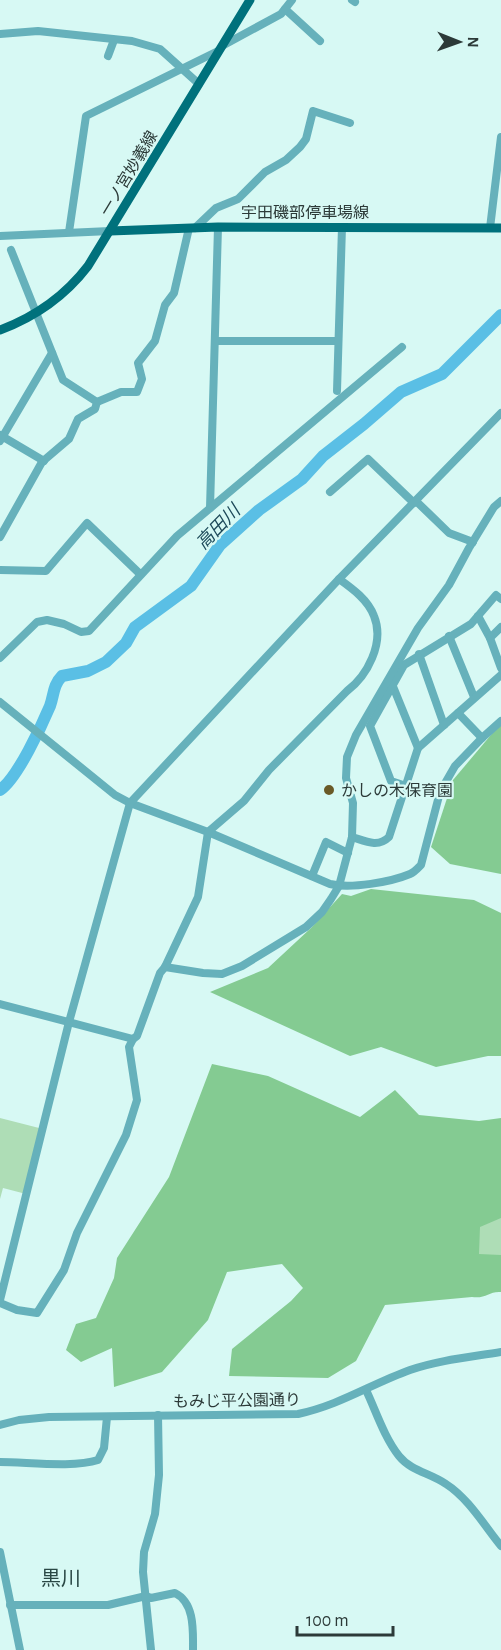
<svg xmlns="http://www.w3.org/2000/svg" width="501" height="1650" viewBox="0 0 501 1650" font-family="'Alegreya Sans','Noto Sans JP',sans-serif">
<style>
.green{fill:#aeddb6}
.forest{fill:#84cb92}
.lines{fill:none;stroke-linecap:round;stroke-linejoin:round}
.river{stroke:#5abfe5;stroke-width:12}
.minor{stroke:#66b1bb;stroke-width:8}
.major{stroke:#00717c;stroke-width:9}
.poi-dot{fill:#6a5a27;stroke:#d7f9f4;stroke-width:2}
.labels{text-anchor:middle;stroke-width:4.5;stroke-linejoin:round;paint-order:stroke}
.street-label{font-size:16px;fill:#2c3a38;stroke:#d7f9f4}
.poi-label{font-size:16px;fill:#2c3a38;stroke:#d7f9f4;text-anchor:start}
.water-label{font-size:18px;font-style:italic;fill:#1d4959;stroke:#d7f9f4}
.quarter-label{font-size:20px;fill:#2a4845;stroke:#d7f9f4}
</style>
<rect width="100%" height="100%" fill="#d7f9f4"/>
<g class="green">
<polygon points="0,1118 43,1129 26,1194 3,1188 0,1199"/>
<polygon points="501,1214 501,1269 472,1268 474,1227"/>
</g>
<g class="forest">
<polygon points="501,723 501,874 450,864 431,847 453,780"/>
<polygon points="371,889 474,900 501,913 501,1056 488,1056 436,1067 381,1047 350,1056 210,992 268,968 311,928 342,894 351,896"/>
<path d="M212 1064 268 1076 360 1117 395 1090 419 1115 479 1121 501 1118V1218L480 1227 479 1254 501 1255V1292C489 1291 486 1299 472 1297L385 1305 356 1361 328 1378 229 1376 232 1349 291 1301 303 1288 282 1264 227 1272 208 1320 162 1372 114 1387 112 1348 81 1362 66 1350 76 1324 96 1318 114 1278 117 1258 169 1177Z"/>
</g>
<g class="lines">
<path class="river" d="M0 790C17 779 42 725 50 706 54 695 53 685 62 676L88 671 106 662 126 643 135 627 191 586 220 545 259 510 302 479 323 456 364 424 401 392 442 374 501 315"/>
<g class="minor">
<polyline points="352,0 355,2"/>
<polyline points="285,9 320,41"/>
<polyline points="0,34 38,31 132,41 160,49 199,84"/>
<polyline points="222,46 281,14 292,0"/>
<polyline points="108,56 114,40"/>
<polyline points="195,228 216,208 238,199 265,172 286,160 300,147 306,139 313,111 350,123"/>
<polyline points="490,228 501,137"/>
<polyline points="69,232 86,116 218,51"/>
<polyline points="0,236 110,231"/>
<polyline points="215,341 338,341"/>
<polyline points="337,391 342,227"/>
<polyline points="97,402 121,392 137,392 142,379 138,363 155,341 165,305 174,293 189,228"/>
<polyline points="0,435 44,461"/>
<polyline points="0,441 52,353"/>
<polyline points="330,492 368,459 414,503"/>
<polyline points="416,501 449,533 473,542"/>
<polyline points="210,508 218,227"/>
<polyline points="0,537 42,462 69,439 78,419 95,409 97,402 63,380 11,250"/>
<polyline points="0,570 46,571 87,523 140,574"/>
<polyline points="478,616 490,638"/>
<polyline points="501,627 490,638 501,668"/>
<polyline points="449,636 474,697"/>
<polyline points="419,654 444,725"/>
<polyline points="0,658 37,622 47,620 64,624 81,632 89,631 177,536 402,347"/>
<polyline points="392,684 418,748"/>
<path d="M0 702 115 795 130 803 208 832 330 884C351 889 391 882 410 874 415 872 418 868 421 865L440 792 455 766 482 738 501 721"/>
<polyline points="458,713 482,738"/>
<polyline points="440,792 406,786 391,781 370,726 404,665 471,624 496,595 501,599"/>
<path d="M352 837C365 841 378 848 389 837L418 748 501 675"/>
<polyline points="312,876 326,842 348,853"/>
<polyline points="165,967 203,973 222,974 242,966 306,927 322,912 331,899 339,886 352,837 353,803 346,778 347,757 356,735 418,628 449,585 469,548 494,507 501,501"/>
<polyline points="0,1004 133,1039"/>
<polyline points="0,1300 69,1022 130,803 339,579 501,413"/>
<path d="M0 1303 17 1310 37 1313 64 1270 77 1233 126 1135 137 1100 129 1047 133 1039 137 1036 160 973 165 967 198 897 208 832 244 801 269 770 347 691C367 676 385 643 374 616 368 600 353 589 339 579"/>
<path d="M366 1390C376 1411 384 1437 399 1456 411 1471 430 1473 446 1484 468 1498 484 1525 501 1546"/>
<path d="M0 1425 19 1420 49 1417 298 1414C340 1405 371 1384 410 1370 439 1360 471 1357 501 1352"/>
<path d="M0 1462C27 1462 74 1468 98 1460L104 1448 107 1417"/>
<polyline points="0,1552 20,1650"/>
<path d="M10 1605H108L146 1596 151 1598 175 1593C195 1603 193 1631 193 1650"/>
<polyline points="151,1650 143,1572 144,1552 155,1514 159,1475 158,1415"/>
</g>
<g class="major">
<polyline points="110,231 218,227 501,228"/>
<path d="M0 330C35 317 65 296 88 266L250 0"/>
</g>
</g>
<circle class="poi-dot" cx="329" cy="790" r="6"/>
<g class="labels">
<g class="street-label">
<text transform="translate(128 173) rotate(-59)" y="6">一ノ宮妙義線</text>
<text x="305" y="218">宇田磯部停車場線</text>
<text transform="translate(237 1400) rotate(-1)" y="6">もみじ平公園通り</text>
</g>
<g class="poi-label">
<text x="341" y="796">かしの木保育園</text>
</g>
<g class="water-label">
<text transform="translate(218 527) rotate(-46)" y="6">高田川</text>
</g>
<g class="quarter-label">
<text x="61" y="1585">黒川</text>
</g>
</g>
<g transform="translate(459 42) rotate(91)" stroke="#d7f9f4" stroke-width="4.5" paint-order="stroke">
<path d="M0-4.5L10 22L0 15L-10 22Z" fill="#2c3a38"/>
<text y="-9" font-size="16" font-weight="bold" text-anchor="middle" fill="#2c3a38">N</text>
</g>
<path d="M297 1626v9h96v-9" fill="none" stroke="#2c3a38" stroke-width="3"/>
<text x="306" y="1626" font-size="18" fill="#2c3a38" stroke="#d7f9f4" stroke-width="4.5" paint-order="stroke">100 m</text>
</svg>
